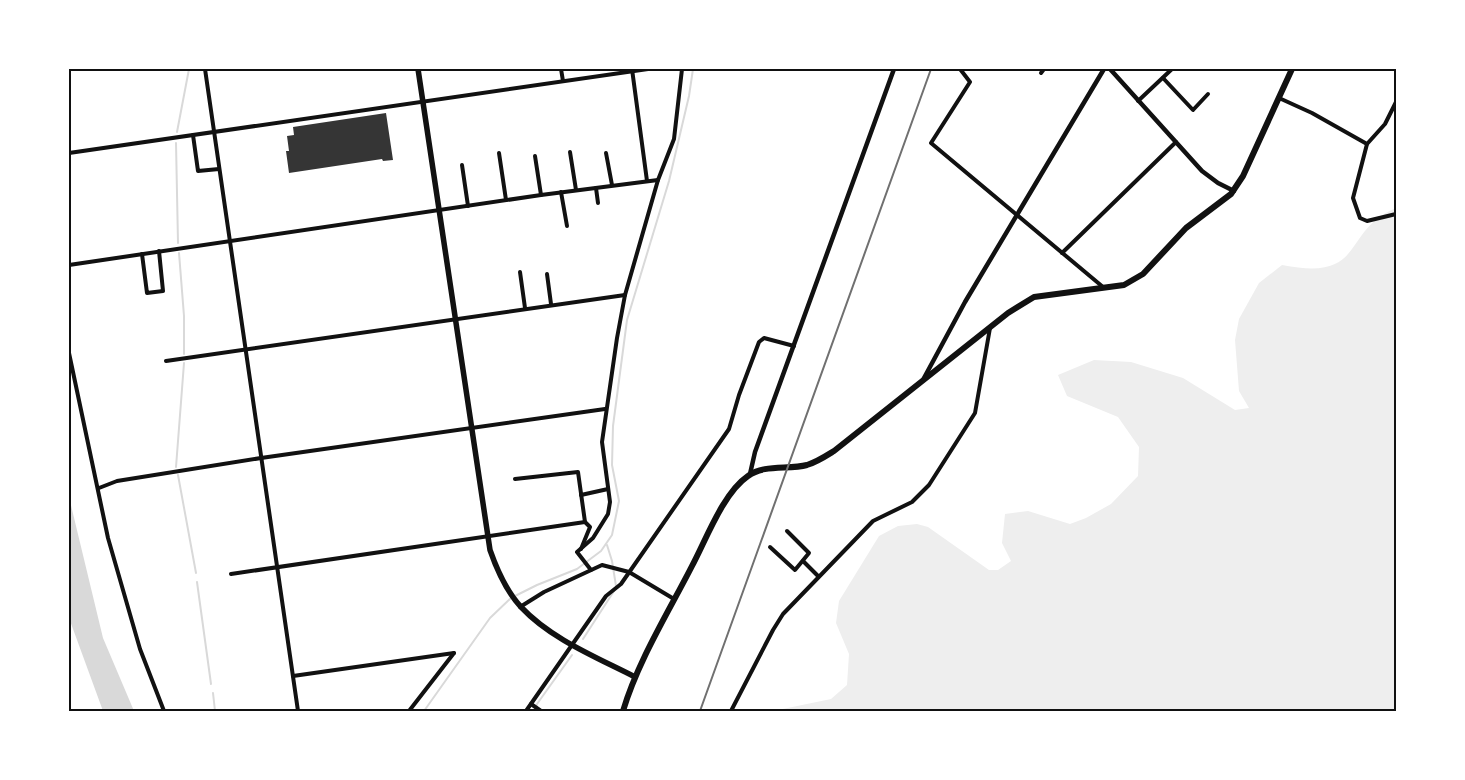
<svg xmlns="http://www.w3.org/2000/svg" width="1465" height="780" viewBox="0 0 1465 780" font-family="'Golos Text',sans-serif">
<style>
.green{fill:#eee}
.water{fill:#d9d9d9}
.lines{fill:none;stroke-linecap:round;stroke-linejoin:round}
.stream{stroke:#d9d9d9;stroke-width:2}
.building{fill:#353535}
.minor{stroke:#111;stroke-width:4}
.tertiary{stroke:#111;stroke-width:4.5}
.primary{stroke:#111;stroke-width:5.5}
.trunk{stroke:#111;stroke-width:6}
.rail{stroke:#707070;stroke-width:2}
.neatline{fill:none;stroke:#111;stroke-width:2}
</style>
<rect width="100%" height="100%" fill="#fff"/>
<path class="green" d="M1396 208V711H773L831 699 847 685 849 654 836 623 839 601 879 536 898 526 917 524 928 527 989 570H998L1011 561 1002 543 1005 514 1028 511 1070 524 1086 518 1111 504 1138 476 1139 447 1118 417 1067 396 1058 375 1094 360 1131 362 1183 378 1235 410 1249 408 1239 391 1235 340 1239 319 1259 283 1282 265C1368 282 1340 231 1396 208Z"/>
<polygon class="water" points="69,497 103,638 134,711 103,711 69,618"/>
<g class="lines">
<g class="stream">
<polyline points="177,132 189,69"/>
<polyline points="176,143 178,243"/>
<polyline points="179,253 184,316 184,354"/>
<polyline points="176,467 184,363"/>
<polyline points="178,475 196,573"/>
<polyline points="607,545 612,561 616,586"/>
<polyline points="197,582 211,684"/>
<polyline points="515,596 537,585 577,569 601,551 612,535 619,501 612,465 613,426 627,320 669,181 689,96 693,69"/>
<polyline points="583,639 614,591"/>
<polyline points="213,693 215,711"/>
<polyline points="424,711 490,618 511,598"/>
<polyline points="534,711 537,704 572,655"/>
</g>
</g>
<polygon class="building" points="386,113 393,160 383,161 382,159 289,173 286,151 289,151 287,136 294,135 293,127"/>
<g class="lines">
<g class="minor">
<polyline points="205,69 298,711"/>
<polyline points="561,69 563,81"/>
<polyline points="632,69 647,181"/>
<polyline points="960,69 970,82 931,143 1103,287"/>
<polyline points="1041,73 1044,69"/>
<polyline points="1163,78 1193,110 1208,94"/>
<polyline points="1279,98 1312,113 1367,144 1385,124 1396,102"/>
<polyline points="1138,101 1172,69"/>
<polyline points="193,135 198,171 219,169"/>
<polyline points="1367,144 1353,198 1360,218 1367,221 1396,214"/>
<polyline points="570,152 576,190"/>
<polyline points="69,153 648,69"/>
<polyline points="499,153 506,200"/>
<polyline points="606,153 612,185"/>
<polyline points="535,156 541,195"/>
<polyline points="462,165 468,206"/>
<polyline points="596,188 598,203"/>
<polyline points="561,192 567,226"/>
<polyline points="1062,253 1176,142"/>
<polyline points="142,254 147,293 163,291 159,251"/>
<polyline points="69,265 541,195 658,180"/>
<polyline points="520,272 525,308"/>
<polyline points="547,274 551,304"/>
<polyline points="69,353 108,538 140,649 164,711"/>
<polyline points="166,361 625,295"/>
<polyline points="515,479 578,472 585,522 590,527 581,549"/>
<polyline points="99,488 117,481 261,458 605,409"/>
<polyline points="581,495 608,489"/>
<polyline points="770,547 795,570 809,553 787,531"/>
<polyline points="803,561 818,576"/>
<polyline points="591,570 577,552 593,538 608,514 610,502 602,442 617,338 625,295 658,180 674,139 682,69"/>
<polyline points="231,574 585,522"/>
<polyline points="520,607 544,592 602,565 629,572 674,599"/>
<polyline points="293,676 454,653"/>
<polyline points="531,704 541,711"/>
<polyline points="409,711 454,653"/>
<polyline points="526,711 606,596 621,584 729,429 739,395 759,342 764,338 794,346"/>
<polyline points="731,711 773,630 783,614 873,521 912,502 929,485 975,413 990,328"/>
</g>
<g class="tertiary">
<polyline points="1110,69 1202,171 1218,183 1234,191"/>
<polyline points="924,378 965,302 1104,69"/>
<polyline points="750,474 755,452 894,69"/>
</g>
<path class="primary" d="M418 69 490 550C497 570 506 591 521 607 551 639 596 657 635 677"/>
<path class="trunk" d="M623 711C638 661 668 613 692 566 706 540 723 493 748 476 764 464 788 470 807 465 817 462 826 456 834 451L1008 313 1034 297 1124 285 1143 274 1186 228 1231 194 1243 176 1292 69"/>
<polyline class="rail" points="700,711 931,69"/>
</g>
<rect width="1465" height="780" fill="none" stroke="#ffffff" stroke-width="140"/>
<rect x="70" y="70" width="1325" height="640" class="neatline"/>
</svg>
